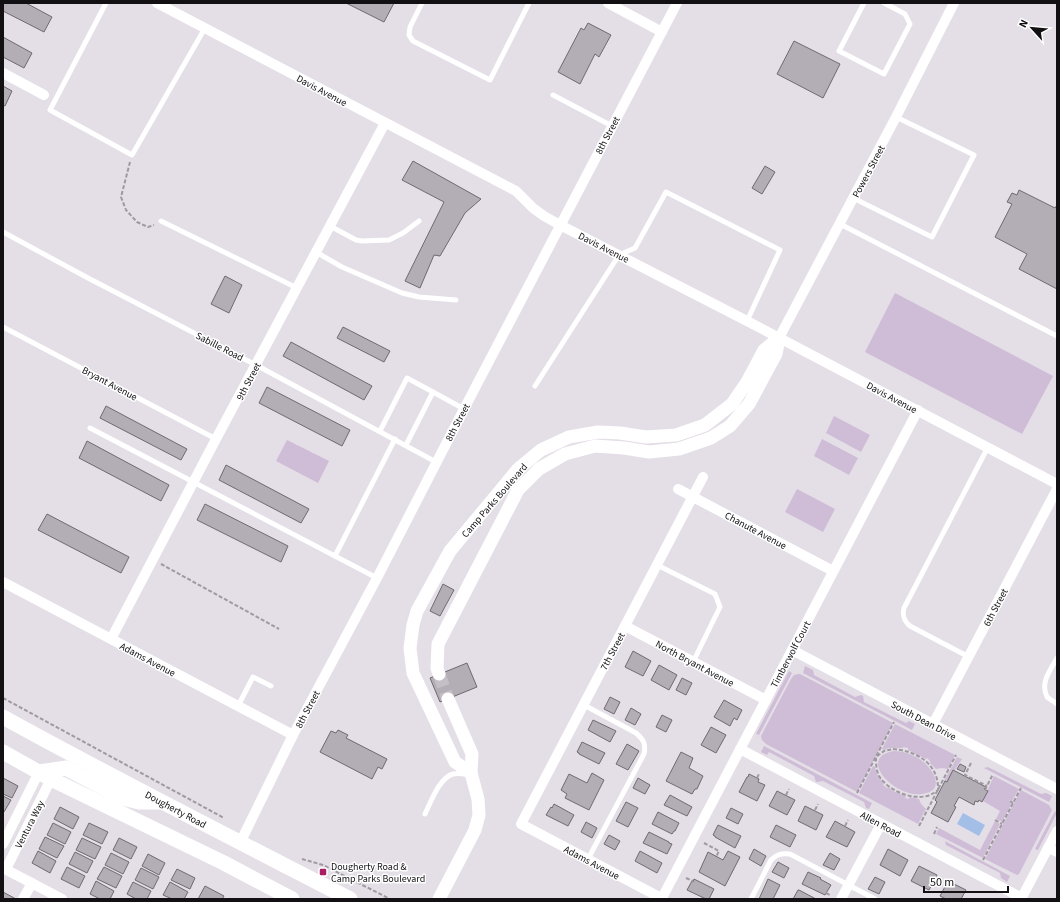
<svg xmlns="http://www.w3.org/2000/svg" width="1060" height="902" viewBox="0 0 1060 902" font-family="'Source Sans 3',sans-serif">
<style>
.green{fill:#cfbdd7}
.water{fill:#a3bfe8}
.building{fill:#b3aeb5;stroke:#6f6a71}
.lines{fill:none;stroke-linecap:round;stroke-linejoin:round}
.tertiary-tunnel{stroke:#c4bfc6;stroke-width:13;stroke-dasharray:13 6;stroke-linecap:butt}
.path{stroke:#9f9aa1;stroke-width:2;stroke-dasharray:4 2;stroke-linecap:butt}
.service{stroke:#fff;stroke-width:5}
.minor{stroke:#fff;stroke-width:10}
.tertiary{stroke:#fff;stroke-width:13}
.secondary{stroke:#fff;stroke-width:15}
.poi-dot{fill:#a91e61;stroke:#fff;stroke-width:1.5}
.labels{text-anchor:middle;stroke-width:3;stroke-linejoin:round;paint-order:stroke}
.street-label{font-size:10px;fill:#121013;stroke:#fff}
.poi-label{font-size:10px;fill:#121013;stroke:#fff;text-anchor:start}
</style>
<rect width="100%" height="100%" fill="#e4dee6"/>
<g class="green">
<polygon points="895,293 1053,376 1022,434 865,352"/>
<polygon points="834,416 870,435 861,452 826,433"/>
<polygon points="822,439 858,458 849,475 814,456"/>
<polygon points="287,440 329,461 318,483 276,461"/>
<polygon points="797,489 835,509 823,532 785,512"/>
<polygon points="805,666 813,670 814,675 855,697 861,695 863,696 864,702 906,723 909,721 915,724 912,730 803,673"/>
<polygon points="789,671 792,673 759,735 756,734"/>
<polygon points="798,674 800,674 893,723 857,792 766,744 762,740 761,736 791,679 794,675"/>
<polygon points="895,724 955,755 948,769 942,768 936,769 930,763 930,761 927,758 926,759 908,750 908,748 903,747 903,748 889,748 884,750 882,749"/>
<polygon points="764,746 872,803 869,809 866,808 864,802 823,781 817,782 816,782 814,776 769,752 767,755 761,752"/>
<path d="M894 751C903 751 910 754 918 758 932 766 948 791 922 794 894 798 856 757 894 751Z"/>
<polygon points="957,757 962,759 947,782 944,781"/>
<polygon points="873,766 875,767 877,774 884,784 883,785 887,788 888,787 895,792 906,796 905,798 909,799 909,797 919,799 921,804 926,809 918,824 859,793"/>
<polygon points="988,767 1041,794 1046,793 1052,796 1049,802 984,768"/>
<polygon points="994,776 1019,789 1012,801 1010,800 1009,801 1012,803 1002,822 996,819 1000,811 983,801 988,791 987,791"/>
<polygon points="1021,790 1049,805 1052,810 1019,874 1017,875 985,859"/>
<polygon points="1055,811 1057,813 1038,850 1035,849"/>
<polygon points="995,821 1000,824 983,858 936,834 939,828 980,850"/>
<polygon points="945,841 1010,876 1007,882 1001,878 1000,873 946,845"/>
</g>
<polygon class="water" points="963,813 985,825 979,836 957,824"/>
<g class="building">
<polygon points="3,3 26,3 52,17 44,32 3,11"/>
<polygon points="346,3 394,3 384,22"/>
<polygon points="588,23 611,35 599,57 595,54 580,84 558,72 581,28 584,30"/>
<polygon points="3,37 32,53 24,68 3,57"/>
<polygon points="794,41 840,64 823,98 777,74"/>
<polygon points="3,86 12,91 5,106 3,105"/>
<polygon points="413,161 481,199 465,213 440,256 434,255 420,288 405,281 444,202 402,180"/>
<polygon points="765,166 775,172 762,194 752,188"/>
<polygon points="1019,190 1055,208 1057,205 1057,289 1019,269 1027,254 995,237 1012,204 1007,202 1012,193 1017,195"/>
<polygon points="225,276 242,285 229,313 211,304"/>
<polygon points="343,327 390,351 384,362 337,338"/>
<polygon points="291,342 372,386 364,400 283,356"/>
<polygon points="267,387 350,430 342,446 259,403"/>
<polygon points="106,406 187,449 181,460 100,418"/>
<polygon points="87,441 169,485 161,501 79,458"/>
<polygon points="226,465 309,509 301,523 219,480"/>
<polygon points="205,504 288,546 281,562 197,520"/>
<polygon points="47,514 129,557 121,573 38,530"/>
<polygon points="443,584 454,590 440,616 430,611"/>
<polygon points="633,651 651,661 643,676 625,667"/>
<polygon points="467,663 477,687 440,702 430,678"/>
<polygon points="659,665 677,675 669,690 651,680"/>
<polygon points="682,678 692,683 686,695 676,690"/>
<polygon points="610,697 620,702 614,714 604,709"/>
<polygon points="724,700 742,710 737,720 734,718 730,726 714,717"/>
<polygon points="631,708 641,714 635,725 625,720"/>
<polygon points="662,715 672,720 666,732 656,727"/>
<polygon points="593,720 616,731 610,742 588,730"/>
<polygon points="711,727 726,735 716,753 701,745"/>
<polygon points="338,730 348,735 346,738 387,759 382,769 378,767 372,779 320,752 331,731 336,733"/>
<polygon points="582,742 605,753 599,764 579,754 579,753 577,752"/>
<polygon points="627,744 639,751 628,770 616,764"/>
<polygon points="681,752 693,758 689,768 703,776 697,789 695,789 692,794 666,781"/>
<polygon points="960,764 966,767 964,772 957,769"/>
<polygon points="953,770 986,787 984,789 988,791 982,802 979,800 978,802 975,801 974,805 959,797 954,806 956,807 948,822 931,813 937,802 935,800 945,781 947,782"/>
<polygon points="592,773 604,780 589,810 565,798 567,794 561,790 569,774 587,783"/>
<polygon points="749,774 759,779 758,782 765,785 757,801 739,792 747,777 748,777"/>
<polygon points="3,778 18,786 12,798 3,794"/>
<polygon points="638,778 650,785 645,794 633,788"/>
<polygon points="777,791 795,800 787,815 769,806"/>
<polygon points="670,795 692,807 687,816 664,805"/>
<polygon points="3,796 11,800 4,812 3,811"/>
<polygon points="626,802 638,808 628,827 616,821"/>
<polygon points="554,804 574,815 568,826 546,815 551,807 552,808"/>
<polygon points="805,806 823,815 817,828 816,830 798,821"/>
<polygon points="60,807 79,817 73,829 54,819"/>
<polygon points="731,808 743,814 738,824 726,818"/>
<polygon points="658,812 679,823 675,831 674,831 672,834 652,824"/>
<polygon points="835,821 855,832 847,847 826,837"/>
<polygon points="586,822 597,828 592,838 581,832"/>
<polygon points="53,823 71,832 65,844 47,835"/>
<polygon points="89,823 108,832 102,844 83,835"/>
<polygon points="718,825 741,836 735,848 715,837 715,836 713,835"/>
<polygon points="776,825 796,835 790,847 770,837"/>
<polygon points="649,832 669,842 669,843 672,844 667,854 643,843"/>
<polygon points="609,835 620,841 615,850 604,844"/>
<polygon points="45,837 64,846 57,858 39,849"/>
<polygon points="82,838 101,847 95,859 76,850"/>
<polygon points="119,838 137,847 131,859 113,850"/>
<polygon points="754,849 766,856 761,866 749,859"/>
<polygon points="888,849 908,860 900,876 880,865"/>
<polygon points="38,851 56,861 50,873 32,863"/>
<polygon points="640,851 662,863 657,873 635,861"/>
<polygon points="728,851 740,857 725,886 699,872 708,852 723,860"/>
<polygon points="75,852 93,861 87,873 69,864"/>
<polygon points="111,853 129,862 123,874 105,865"/>
<polygon points="830,853 840,859 834,870 823,865"/>
<polygon points="148,854 165,863 159,875 142,866"/>
<polygon points="778,862 789,868 784,878 772,872"/>
<polygon points="919,866 937,875 929,890 911,881"/>
<polygon points="67,867 85,876 79,888 61,879"/>
<polygon points="104,867 122,876 116,888 97,879"/>
<polygon points="141,868 159,877 153,889 135,880"/>
<polygon points="177,869 195,878 190,889 171,880"/>
<polygon points="808,872 821,878 820,879 831,885 825,895 802,884"/>
<polygon points="875,877 885,882 879,894 868,889"/>
<polygon points="694,879 714,889 709,899 706,899 687,890 692,881 693,882"/>
<polygon points="768,879 780,885 773,899 759,899"/>
<polygon points="96,881 114,891 110,899 100,899 90,894"/>
<polygon points="948,881 966,890 961,899 946,899 940,896"/>
<polygon points="133,882 151,891 147,899 136,899 127,894"/>
<polygon points="170,882 188,892 184,899 172,899 163,895"/>
<polygon points="205,886 224,896 222,899 198,899"/>
<polygon points="798,890 799,890 816,899 793,899"/>
<polygon points="3,892 16,899 3,899"/>
</g>
<g class="lines">
<polyline class="tertiary-tunnel" points="439,674 448,699"/>
<g class="path">
<polyline points="130,162 121,197 126,210 137,222 148,227 154,225"/>
<polyline points="161,564 279,629"/>
<polyline points="3,698 224,818"/>
<path d="M893 749C917 751 939 764 938 790 934 793 931 795 927 796 910 800 888 790 879 776 876 770 876 763 876 757L884 751Z"/>
<polyline points="971,763 965,775 987,786"/>
<polyline points="757,778 759,774"/>
<polyline points="985,790 993,774"/>
<polyline points="857,793 894,722"/>
<polyline points="786,795 789,789"/>
<polyline points="1010,801 1013,803"/>
<polyline points="815,810 818,804"/>
<polyline points="995,820 1002,824"/>
<polyline points="845,826 848,820"/>
<polyline points="919,826 956,755"/>
<polyline points="934,834 937,827"/>
<polyline points="704,843 719,851 716,857"/>
<polyline points="302,859 323,865 390,899"/>
<polyline points="983,860 1021,788"/>
<polyline points="686,878 693,881"/>
<polyline points="826,893 830,895"/>
</g>
<g class="service">
<polyline points="106,3 50,110 132,155 205,28"/>
<polyline points="422,3 410,27 409,35 413,41 490,80 529,3"/>
<polyline points="864,3 839,51 884,74 910,24 905,14 884,3"/>
<polyline points="553,95 612,126"/>
<polyline points="853,198 932,237 974,155 896,117"/>
<polyline points="161,221 297,288"/>
<polyline points="840,224 1057,336"/>
<polyline points="330,226 356,240 362,241 389,240 403,233 419,221"/>
<polyline points="3,232 88,278 256,365 436,462"/>
<polyline points="316,252 342,267 402,293 419,297 456,300"/>
<polyline points="3,327 216,439"/>
<polyline points="535,386 619,255 635,248 666,192 780,250 747,321"/>
<polyline points="433,392 464,409"/>
<polyline points="90,428 377,578"/>
<polyline points="380,431 407,378 433,392 406,445"/>
<polyline points="335,556 395,439"/>
<polyline points="657,565 715,594 720,607 693,662"/>
<path d="M969 657 910 626C904 621 902 616 904 608L988 447"/>
<path d="M1057 658C1050 671 1040 682 1047 697L1057 704"/>
<path d="M584 705 636 733C644 740 646 744 644 754L588 859"/>
<polyline points="238,706 253,677 271,686"/>
<path d="M425 814C431 802 439 778 453 774 457 773 462 774 466 774"/>
<path d="M751 899 771 860C777 854 782 853 790 854L875 899"/>
</g>
<g class="minor">
<polyline points="157,3 516,191 533,208 544,216 560,225 747,321 1057,484"/>
<polyline points="608,3 662,32"/>
<polyline points="3,73 44,95"/>
<polyline points="779,338 896,117 954,3"/>
<polyline points="678,489 833,571"/>
<polyline points="3,582 293,735"/>
<polyline points="625,626 766,700"/>
<polyline points="111,639 216,439 385,123"/>
<polyline points="792,650 1057,789"/>
<polyline points="933,724 1057,489"/>
<polyline points="740,749 1022,898"/>
<polyline points="240,843 293,735 377,578 464,409 677,3"/>
<polyline points="3,844 39,772"/>
<polyline points="1048,848 1057,852"/>
<polyline points="3,868 62,899"/>
<polyline points="6,869 51,779"/>
<polyline points="662,898 918,410"/>
<polyline points="23,899 32,883"/>
<polyline points="663,899 521,824 703,477"/>
<polyline points="841,899 881,824"/>
<polyline points="1021,899 1057,831"/>
</g>
<g class="tertiary">
<polyline points="439,674 437,668 438,644 518,490 539,469 565,454 595,446 624,448 649,452 679,449 711,438 730,426 749,404 776,354 779,338"/>
<polyline points="471,773 455,762 413,673 410,648 413,625 417,611 450,551 518,469 541,450 569,437 598,432 620,433 646,437 676,435 705,425 732,404 747,382 764,350 779,338"/>
<polyline points="439,899 475,830 479,815 478,799 471,773 472,754 448,699"/>
</g>
<g class="secondary">
<path d="M3 717C117 780 234 839 350 899"/>
<polyline points="3,752 51,779 224,863 292,899"/>
<polyline points="39,772 66,768 123,798 139,802 160,802"/>
</g>
</g>
<rect class="poi-dot" x="319" y="868" width="8" height="8" rx="2"/>
<g class="labels">
<g class="street-label">
<text transform="translate(322 90) rotate(28)" y="4">Davis Avenue</text>
<text transform="translate(607 135) rotate(-62)" y="4">8th Street</text>
<text transform="translate(868 171) rotate(-62)" y="4">Powers Street</text>
<text transform="translate(604 247) rotate(27)" y="4">Davis Avenue</text>
<text transform="translate(220 346) rotate(27)" y="4">Sabille Road</text>
<text transform="translate(248 381) rotate(-62)" y="4">9th Street</text>
<text transform="translate(110 383) rotate(28)" y="4">Bryant Avenue</text>
<text transform="translate(892 397) rotate(28)" y="4">Davis Avenue</text>
<text transform="translate(457 422) rotate(-62)" y="4">8th Street</text>
<text transform="translate(494 500) rotate(-49)" y="4">Camp Parks Boulevard</text>
<text transform="translate(756 530) rotate(28)" y="4">Chanute Avenue</text>
<text transform="translate(995 607) rotate(-62)" y="4">6th Street</text>
<text transform="translate(612 651) rotate(-62)" y="4">7th Street</text>
<text transform="translate(790 654) rotate(-62)" y="4">Timberwolf Court</text>
<text transform="translate(148 659) rotate(28)" y="4">Adams Avenue</text>
<text transform="translate(695 663) rotate(28)" y="4">North Bryant Avenue</text>
<text transform="translate(307 709) rotate(-62)" y="4">8th Street</text>
<text transform="translate(924 720) rotate(28)" y="4">South Dean Drive</text>
<text transform="translate(176 809) rotate(28)" y="4">Dougherty Road</text>
<text transform="translate(29 824) rotate(-63)" y="4">Ventura Way</text>
<text transform="translate(881 824) rotate(28)" y="4">Allen Road</text>
<text transform="translate(592 862) rotate(28)" y="4">Adams Avenue</text>
</g>
<g class="poi-label">
<text x="331" y="870">Dougherty Road &amp;<tspan x="331" dy="12">Camp Parks Boulevard</tspan></text>
</g>
</g>
<rect width="1060" height="902" fill="none" stroke="#121013" stroke-width="8"/>
<g transform="translate(1032 28) rotate(297)" stroke="#ffffff" stroke-width="3" paint-order="stroke">
<path d="M0-3L7 15L0 10L-7 15Z" fill="#121013"/>
<text y="-6" font-size="11" font-weight="bold" text-anchor="middle" fill="#121013">N</text>
</g>
<path d="M924 886v6h84v-6" fill="none" stroke="#121013" stroke-width="2"/>
<text x="930" y="886" font-size="12" fill="#121013" stroke="#ffffff" stroke-width="3" paint-order="stroke">50 m</text>
</svg>
